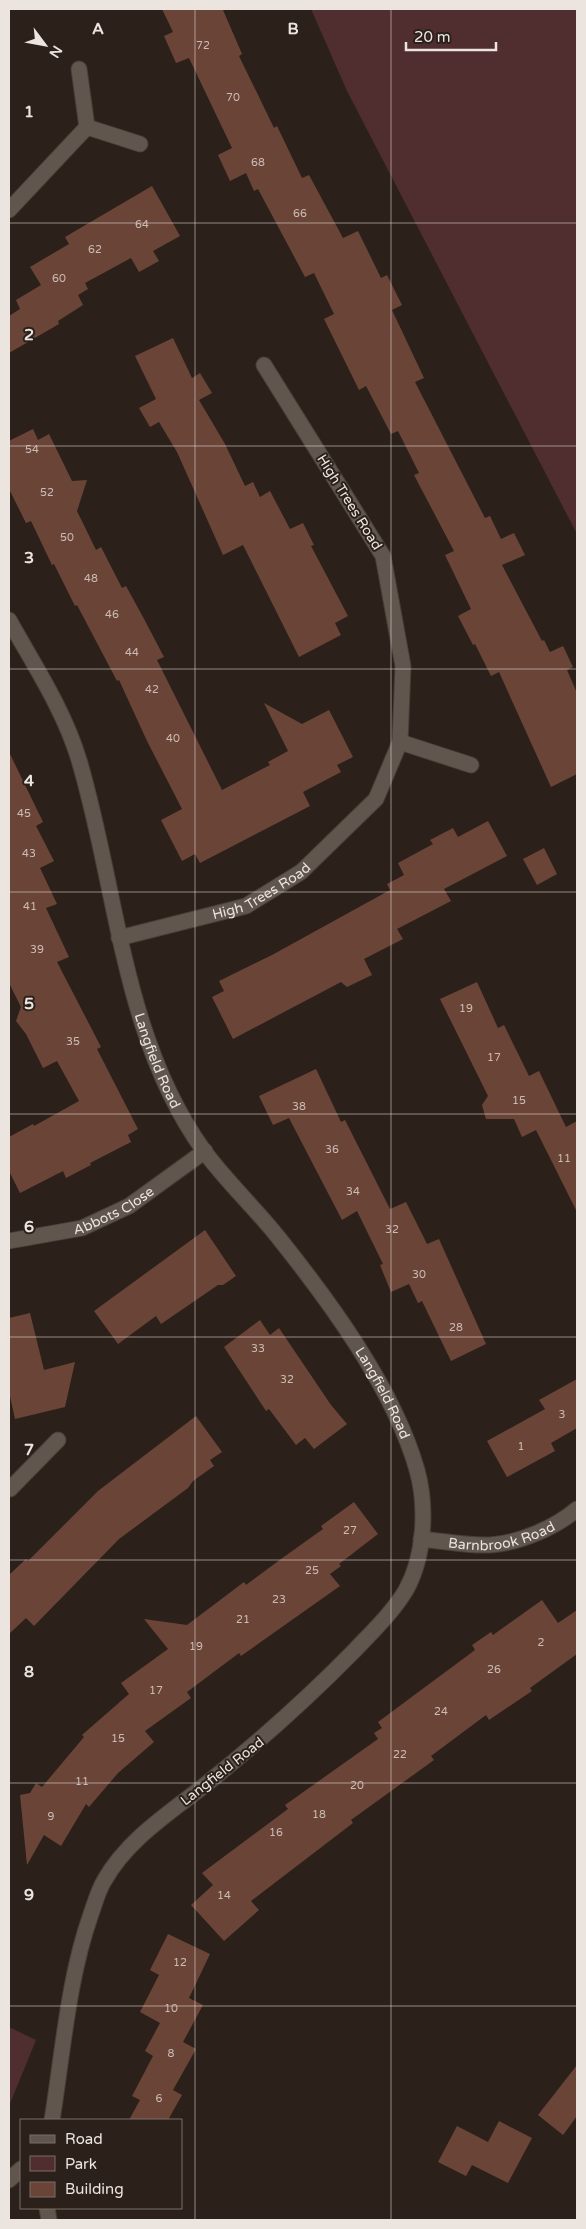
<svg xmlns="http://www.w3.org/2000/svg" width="586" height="2229" viewBox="0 0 586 2229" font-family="'Varela Round',sans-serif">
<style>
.green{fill:#502d2f}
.building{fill:#6b4438}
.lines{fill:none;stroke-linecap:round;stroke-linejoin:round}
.minor-casing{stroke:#473f39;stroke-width:17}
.minor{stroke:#61564e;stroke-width:15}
.grid{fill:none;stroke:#ebe4df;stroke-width:1;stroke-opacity:0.55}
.labels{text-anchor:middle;stroke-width:4;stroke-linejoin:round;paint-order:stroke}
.number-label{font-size:11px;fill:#cbbcb5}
.street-label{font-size:14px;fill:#ebe4df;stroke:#2b211a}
.grid-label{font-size:16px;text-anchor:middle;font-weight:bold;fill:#ebe4df;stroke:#2b211a;stroke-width:4;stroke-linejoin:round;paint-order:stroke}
</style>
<rect width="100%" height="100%" fill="#2b211a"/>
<g class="green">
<polygon points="311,9 577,9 577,534 347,91"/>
<polygon points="9,2027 36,2040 9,2106"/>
</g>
<g class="building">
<polygon points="162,9 223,10 242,54 239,56 274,128 277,126 302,178 309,175 343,238 358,231 381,278 387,275 402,305 392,310 424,378 415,382 485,518 490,516 501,539 514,533 525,555 502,565 542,641 544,640 550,652 563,646 573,667 567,670 577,693 577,774 551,787 499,672 491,676 475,644 473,645 458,616 471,609 445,555 454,551 414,475 419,473 398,431 391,434 366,386 359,390 324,319 334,314 314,273 305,277 258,189 254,191 246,173 230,181 218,155 232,148 189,58 176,63 164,36 173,32"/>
<polygon points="152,186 180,236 153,251 159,261 139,272 131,258 85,283 88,289 78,295 83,305 58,321 59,324 9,353 9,316 20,309 16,300 41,285 30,267 69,244 65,237"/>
<polygon points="173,338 192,378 200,373 212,393 199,400 225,444 245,486 253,482 260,497 270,491 290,529 303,523 314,545 311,546 348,616 335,623 341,635 299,657 243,545 223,555 177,452 159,422 150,427 139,408 156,399 135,356"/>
<polygon points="33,429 38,440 49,434 72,481 87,480 77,511 96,550 101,547 122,588 126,586 143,617 164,657 157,660 222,790 270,765 268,762 288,751 264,703 302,724 329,710 353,757 337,765 341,772 303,792 310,806 200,863 195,854 182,861 161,820 182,809 147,741 119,680 117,681 77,605 75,606 54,564 52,565 31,521 26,523 9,489 9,441"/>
<polygon points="9,752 43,822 36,826 54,861 40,868 57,904 46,908 69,957 57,962 101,1047 97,1049 138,1129 128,1135 131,1142 90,1163 91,1165 66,1178 63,1171 20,1193 9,1171 9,1137 33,1124 34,1126 79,1101 57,1061 43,1068 26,1034 16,1021 21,1007 9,983"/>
<polygon points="488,821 507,856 444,889 451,901 397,929 403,939 364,959 372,975 347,987 341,982 233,1039 212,997 224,991 219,981 272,955 390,890 387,884 404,875 398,863 433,844 430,840 453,828 458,837"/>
<polygon points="544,848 557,874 537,885 523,859"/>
<polygon points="477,982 498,1028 504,1025 529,1076 539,1071 566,1127 577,1121 577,1212 536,1130 522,1137 514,1119 486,1119 482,1105 488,1096 440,999"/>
<polygon points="316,1069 341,1122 345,1120 390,1209 406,1202 427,1244 439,1239 486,1344 451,1361 422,1301 418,1303 409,1284 391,1292 380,1265 383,1264 357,1211 342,1220 289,1118 273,1125 259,1096"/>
<polygon points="205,1230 236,1276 223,1285 218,1285 161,1324 156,1316 118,1344 94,1311"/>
<polygon points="30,1313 44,1370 75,1362 65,1407 15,1419 9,1392 9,1318"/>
<polygon points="260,1320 270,1335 279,1328 331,1405 347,1424 314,1449 305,1438 296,1445 269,1409 266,1411 224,1347"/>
<polygon points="577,1379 577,1428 551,1443 555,1451 507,1477 487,1441 545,1409 539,1400"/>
<polygon points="196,1416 222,1452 210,1460 214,1466 193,1481 188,1488 119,1539 34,1626 26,1618 9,1634 9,1575 26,1559 28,1561 98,1491"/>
<polygon points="354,1502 378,1534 339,1564 341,1566 330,1574 340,1586 241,1656 239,1653 187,1692 191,1698 145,1731 154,1742 118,1773 89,1807 86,1804 61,1846 44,1835 27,1865 20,1795 30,1793 36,1783 42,1787 84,1737 82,1735 129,1694 121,1683 168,1649 144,1619 187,1625 244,1582 246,1585 281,1559 323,1529 321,1526"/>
<polygon points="542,1600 558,1623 577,1610 577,1654 530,1688 532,1691 489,1720 486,1715 431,1756 434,1760 351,1820 353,1823 251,1901 259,1910 224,1941 191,1905 213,1885 202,1873 288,1809 285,1805 378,1739 374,1733 382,1728 378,1722 475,1650 472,1645 491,1632 493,1635"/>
<polygon points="168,1934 210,1954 189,1998 203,2005 183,2042 196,2049 173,2090 182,2095 168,2120 129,2120 140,2100 132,2096 153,2056 145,2051 160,2023 140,2012 159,1975 150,1970"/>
<polygon points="577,2065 577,2116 563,2135 538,2115"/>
<polygon points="499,2121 532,2138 508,2183 472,2165 466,2176 438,2162 457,2126 488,2142"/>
</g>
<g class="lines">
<g class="minor-casing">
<g id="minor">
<polyline points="79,69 87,127"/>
<polyline points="9,210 87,127 140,144"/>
<path id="s1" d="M9 620C34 665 64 710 79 760 118 891 122 1037 204 1151 226 1181 255 1208 278 1237 330 1302 394 1389 417 1470 427 1506 425 1556 406 1590 393 1612 372 1632 355 1650 306 1700 260 1741 205 1785 169 1813 127 1840 104 1881 98 1891 95 1903 91 1914 68 1979 63 2052 52 2120"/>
<polyline points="400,742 471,765"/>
<path id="s2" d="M119 938 246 906 301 872 376 799 400 742 403 666 383 556 264 365"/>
<path id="s3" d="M9 1241 82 1228 129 1206 205 1151"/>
<polyline points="10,1489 58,1440"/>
<path id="s4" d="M421 1539C443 1541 467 1546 490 1545 519 1543 555 1528 577 1509"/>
<polyline points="9,2180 21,2169"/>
<polyline points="47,2208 49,2220"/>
</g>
</g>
<use href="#minor" class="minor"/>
</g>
<path class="grid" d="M195 9V2220M391 9V2220M9 223H577M9 446H577M9 669H577M9 892H577M9 1114H577M9 1337H577M9 1560H577M9 1783H577M9 2006H577"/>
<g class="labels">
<g class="number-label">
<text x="203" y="49">72</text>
<text x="233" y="101">70</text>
<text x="258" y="166">68</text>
<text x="300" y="217">66</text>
<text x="142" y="228">64</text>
<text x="95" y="253">62</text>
<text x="59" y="282">60</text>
<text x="32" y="453">54</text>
<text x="47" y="496">52</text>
<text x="67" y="541">50</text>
<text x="91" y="582">48</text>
<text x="112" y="618">46</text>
<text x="132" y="656">44</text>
<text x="152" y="693">42</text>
<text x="173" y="742">40</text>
<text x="24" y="817">45</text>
<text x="29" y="857">43</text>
<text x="30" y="910">41</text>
<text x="37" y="953">39</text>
<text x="466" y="1012">19</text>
<text x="73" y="1045">35</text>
<text x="494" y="1061">17</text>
<text x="519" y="1104">15</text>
<text x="299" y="1110">38</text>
<text x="332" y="1153">36</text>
<text x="564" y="1162">11</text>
<text x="353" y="1195">34</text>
<text x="392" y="1233">32</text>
<text x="419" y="1278">30</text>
<text x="456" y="1331">28</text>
<text x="258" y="1352">33</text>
<text x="287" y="1383">32</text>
<text x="562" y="1418">3</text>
<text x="521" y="1450">1</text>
<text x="350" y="1534">27</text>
<text x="312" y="1574">25</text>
<text x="279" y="1603">23</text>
<text x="243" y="1623">21</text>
<text x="541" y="1646">2</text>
<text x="196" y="1650">19</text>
<text x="494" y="1673">26</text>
<text x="156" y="1694">17</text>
<text x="441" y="1715">24</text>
<text x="118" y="1742">15</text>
<text x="400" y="1758">22</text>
<text x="82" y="1785">11</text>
<text x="357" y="1789">20</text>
<text x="319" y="1818">18</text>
<text x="51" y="1820">9</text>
<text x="276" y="1836">16</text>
<text x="224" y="1899">14</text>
<text x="180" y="1966">12</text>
<text x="171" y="2012">10</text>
<text x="171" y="2057">8</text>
<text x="159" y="2102">6</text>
</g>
<g class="street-label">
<text transform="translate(350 502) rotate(58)" y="5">High Trees Road</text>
<text dy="5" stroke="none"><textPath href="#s2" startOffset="151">High Trees Road</textPath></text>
<text dy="5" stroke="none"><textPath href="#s1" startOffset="468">Langfield Road</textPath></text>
<text dy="5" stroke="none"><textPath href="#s3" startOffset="110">Abbots Close</textPath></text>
<text dy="5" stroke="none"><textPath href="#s1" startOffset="872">Langfield Road</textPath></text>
<text dy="5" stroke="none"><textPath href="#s4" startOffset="82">Barnbrook Road</textPath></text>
<text transform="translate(222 1771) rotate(-38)" y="5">Langfield Road</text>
</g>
</g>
<g class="grid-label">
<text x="98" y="34">A</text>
<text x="293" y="34">B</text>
<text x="29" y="117">1</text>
<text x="29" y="340">2</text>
<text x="29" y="563">3</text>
<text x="29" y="786">4</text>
<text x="29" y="1009">5</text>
<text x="29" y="1232">6</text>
<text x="29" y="1455">7</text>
<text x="29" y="1677">8</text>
<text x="29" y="1900">9</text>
</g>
<rect width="586" height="2229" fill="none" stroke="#ebe4df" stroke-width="20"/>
<rect x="20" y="2119" width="162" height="90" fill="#2b211a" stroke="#786f69"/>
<rect x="30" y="2135" width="25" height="8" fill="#61564e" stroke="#786f69"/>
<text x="65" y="2144" font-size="15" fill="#ebe4df">Road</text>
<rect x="30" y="2156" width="25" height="15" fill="#502d2f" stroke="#786f69"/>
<text x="65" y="2169" font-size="15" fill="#ebe4df">Park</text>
<rect x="30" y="2182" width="25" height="15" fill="#6b4438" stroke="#786f69"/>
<text x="65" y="2194" font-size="15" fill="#ebe4df">Building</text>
<g transform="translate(45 45) rotate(122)" stroke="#2b211a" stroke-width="4" paint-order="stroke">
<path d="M0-4L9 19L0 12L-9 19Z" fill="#ebe4df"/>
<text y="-8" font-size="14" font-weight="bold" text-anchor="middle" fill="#ebe4df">N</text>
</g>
<path d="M406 42v8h90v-8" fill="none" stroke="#ebe4df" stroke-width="2.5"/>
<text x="414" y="42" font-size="15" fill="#ebe4df" stroke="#2b211a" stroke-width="4" paint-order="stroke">20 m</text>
</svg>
